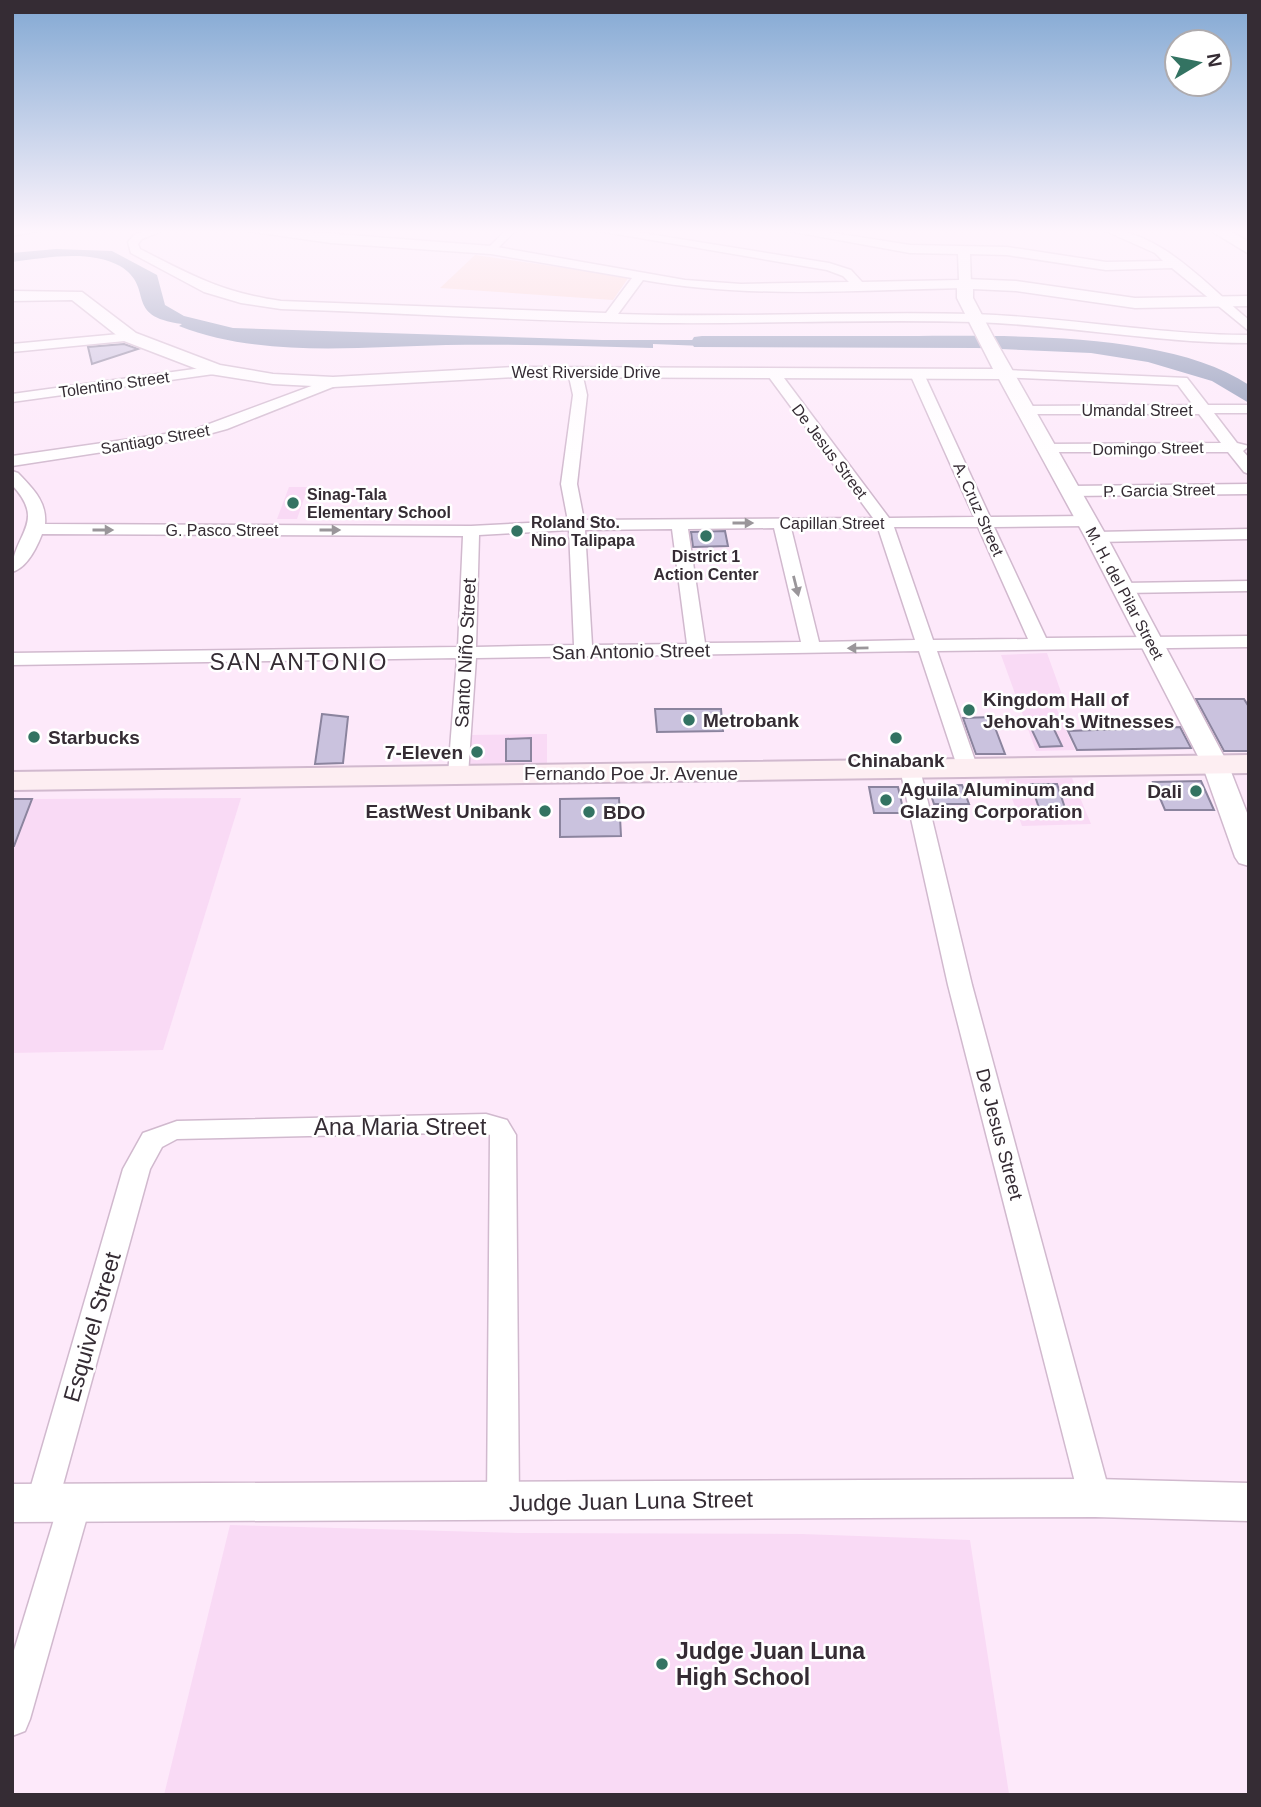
<svg xmlns="http://www.w3.org/2000/svg" width="1261" height="1807" viewBox="0 0 1261 1807" font-family="Arial,sans-serif">
<style>
.built{fill:#f9daf5}
.green{fill:#fad3cb}
.water{fill:#8995b4}
.lines{fill:none;stroke-linecap:round;stroke-linejoin:round}
.river{fill:#8995b4;fill-rule:evenodd}
.building{fill:#cac2de;stroke:#8b849e;stroke-width:2}
.pedestrian-casing{stroke:#d1b9ce;stroke-width:3}
.minor-casing{stroke:#d1b9ce;stroke-width:3}
.tertiary-casing{stroke:#d1b9ce;stroke-width:3}
.secondary-casing{stroke:#d1b9ce;stroke-width:4}
.pedestrian{fill:#fff;fill-rule:evenodd}
.minor{fill:#fff;fill-rule:evenodd}
.tertiary{fill:#fff;fill-rule:evenodd}
.secondary{fill:#fdeef2;fill-rule:evenodd}
.oneway{fill:#9a969a}
.poi-dot{fill:#337362;stroke:#fff;stroke-width:2.5}
.labels{text-anchor:middle;stroke-width:5;stroke-linejoin:round;paint-order:stroke}
.far-street-label{font-size:16px;fill:#352c34;stroke:#fff}
.far-poi-label{font-size:16px;font-weight:bold;fill:#352c34;stroke:#fff;text-anchor:start}
.street-label{font-size:19px;fill:#352c34;stroke:#fff}
.poi-label{font-size:19px;font-weight:bold;fill:#352c34;stroke:#fff;text-anchor:start}
.quarter-label{font-size:23px;letter-spacing:2px;fill:#352c34;stroke:#fff}
.near-street-label{font-size:23px;fill:#352c34;stroke:#fff}
.near-poi-label{font-size:23px;font-weight:bold;fill:#352c34;stroke:#fff;text-anchor:start}
</style>
<rect width="100%" height="100%" fill="#fde9fa"/>
<g class="built">
<polygon points="289,487 308,487 297,519 277,519"/>
<polygon points="1047,653 1065,703 1055,705 1075,750 1036,751 1001,655"/>
<polygon points="547,734 547,764 465,764 468,735"/>
<polygon points="1072,778 1091,824 1022,826 1005,779"/>
<polygon points="241,798 163,1050 12,1053 12,852 32,799"/>
<polygon points="230,1525 518,1533 802,1534 970,1540 1009,1794 164,1795"/>
</g>
<polygon class="green" points="475,255 629,277 613,300 440,288"/>
<path class="water" d="M56 249 112 251 157 275 165 305 184 316 233 328 602 340H751L750 343 703 346 653 344V348C584 346 515 344 446 345 358 347 261 358 179 326L182 324C122 316 156 288 120 266 89 249 45 258 12 262V253Z"/>
<g class="lines">
<path class="river" d="M702 336C770 336 837 336 905 336 1001 336 1168 330 1249 385V403L1212 381 1148 362 1091 353 977 348 694 347 691 342 694 337Z"/>
</g>
<g class="building">
<polygon points="124,344 138,349 92,364 88,347"/>
<polygon points="725,531 728,546 693,547 691,532"/>
<polygon points="1196,699 1244,699 1249,707 1249,751 1224,751"/>
<polygon points="655,709 721,709 723,731 657,732"/>
<polygon points="322,714 348,717 343,763 315,764"/>
<polygon points="991,717 1005,754 976,754 963,718"/>
<polygon points="1052,725 1062,746 1040,747 1030,726"/>
<polygon points="1180,727 1191,748 1077,750 1068,731"/>
<polygon points="531,738 531,761 506,761 506,739"/>
<polygon points="1201,781 1214,810 1165,810 1153,782"/>
<polygon points="1031,784 1057,784 1065,808 1039,808"/>
<polygon points="962,785 969,804 934,804 928,786"/>
<polygon points="869,787 898,787 904,813 874,813"/>
<polygon points="619,798 621,836 560,837 560,799"/>
<polygon points="12,799 32,799 14,846 12,846"/>
</g>
<g class="lines">
<g class="pedestrian-casing">
<polygon id="pedestrian" points="507,229 517,229 494,252 488,252 488,248"/>
</g>
<g class="minor-casing">
<g id="minor">
<polygon points="48,229 12,236 12,230"/>
<path d="M149 229H167L142 239 138 244 140 249C193 276 221 292 281 301L606 313 632 278 491 254 331 243 233 229H271L491 246 685 280 741 284 849 282 843 276 827 270 587 229H617L829 263 851 270 862 282 959 280 958 254 910 253 778 229H808L910 245 1007 247 1106 262 1163 261 1155 253 1101 229C1160 229 1206 285 1249 320V331L1172 268 1106 270 1007 255 970 254 971 284 965 288C858 290 749 299 643 280L618 314C737 318 855 311 974 314 1066 317 1157 335 1249 335V343C1157 343 1066 325 975 322 870 319 766 324 662 323 535 322 408 313 281 309L241 303 204 292 131 253 128 242 134 235Z"/>
<polygon points="130,333 135,334 135,340 12,352 12,344"/>
<polygon points="216,366 221,367 221,373 12,402 12,394"/>
<path d="M575 368 582 372 587 395 577 484 584 520 873 518 766 373 773 369 778 370 889 518 974 517 910 374 917 370 924 374 990 517 1087 516 1095 521 1087 526 994 527 1046 638 1249 636V647L937 651 978 769 968 775 958 769 919 651 476 658 468 775 458 781 448 775 457 658 12 665V653L458 647 463 536 42 534C37 547 27 568 12 572 12 534 48 523 12 485V471L18 473C32 488 47 501 45 524L471 526 568 521 561 484 573 395 568 372ZM894 527H978L1028 639 933 640ZM774 528 801 642 705 643 688 529ZM791 528H878L915 640 819 642ZM672 529 687 644 592 645 585 530ZM569 530 574 645 476 647 479 535Z"/>
<polygon points="1005,370 1187,378 1208,405 1249,405 1249,413 1214,413 1237,443 1249,446 1243,451 1249,458 1249,474 1244,472 1228,452 1041,452 1041,446 1046,444 1221,443 1199,414 1025,414 1018,410 1025,406 1193,405 1178,385 1000,377 1000,371"/>
<polygon points="333,378 340,382 338,385 227,429 194,438 12,466 12,456 193,430"/>
<polygon points="1249,484 1249,494 1070,496 1062,491 1070,486"/>
<polygon points="1249,529 1249,539 1096,542 1088,537 1096,532"/>
<polygon points="1249,581 1249,591 1123,593 1114,588 1123,583"/>
<polygon points="910,763 920,769 972,985 1111,1498 1107,1508 1095,1512 1083,1508 1079,1498 948,985 900,769"/>
<polygon points="486,1114 507,1120 516,1135 519,1503 515,1513 503,1517 491,1513 487,1503 490,1135 485,1132 177,1139 162,1147 150,1169 58,1503 54,1513 42,1517 30,1513 26,1503 123,1169 143,1133 177,1121"/>
<polygon points="75,1489 87,1493 91,1503 30,1719 25,1731 12,1736 12,1657 59,1503 63,1493"/>
</g>
</g>
<g class="tertiary-casing">
<g id="tertiary">
<polygon points="1208,229 1227,229 1249,242 1249,254"/>
<polygon points="965,279 1016,281 1135,298 1249,296 1249,306 1135,308 1016,291 973,289 973,298 993,336 1107,537 1228,764 1249,818 1249,866 1239,863 1235,857 1202,764 1085,537 999,379 515,377 333,387 273,384 210,374 124,341 72,300 12,301 12,291 82,292 136,333 220,365 273,374 333,377 515,367 993,369 957,298 957,284"/>
<polygon points="1095,1479 1249,1483 1249,1521 1095,1517 12,1522 12,1484"/>
</g>
</g>
<g class="secondary-casing">
<polygon id="secondary" points="1249,755 1249,773 12,790 12,772"/>
</g>
<use href="#pedestrian" class="pedestrian"/>
<use href="#minor" class="minor"/>
<use href="#tertiary" class="tertiary"/>
<use href="#secondary" class="secondary"/>
</g>
<defs><path id="oneway-solid" d="M-6-.8H1V-3.2L6.5 0L1 3.2V.8H-6Z" transform="scale(1.75)"/></defs>
<g class="oneway">
<use href="#oneway-solid" transform="translate(743 523)"/>
<use href="#oneway-solid" transform="translate(103 530)"/>
<use href="#oneway-solid" transform="translate(330 530)"/>
<use href="#oneway-solid" transform="translate(796 586) rotate(76)"/>
<use href="#oneway-solid" transform="translate(858 648) rotate(179)"/>
</g>
<linearGradient id="sky" x2="0" y2="1"><stop stop-color="#82a8d3"/><stop offset="0.48" stop-color="#fef5fd"/><stop offset="1" stop-color="#fef5fd" stop-opacity="0"/></linearGradient>
<rect width="1261" height="482" fill="url(#sky)"/>
<g class="poi-dot">
<circle cx="293" cy="503" r="7"/>
<circle cx="517" cy="531" r="7"/>
<circle cx="706" cy="536" r="7"/>
<circle cx="969" cy="710" r="7"/>
<circle cx="689" cy="720" r="7"/>
<circle cx="34" cy="737" r="7"/>
<circle cx="896" cy="738" r="7"/>
<circle cx="477" cy="752" r="7"/>
<circle cx="1196" cy="791" r="7"/>
<circle cx="886" cy="800" r="7"/>
<circle cx="545" cy="811" r="7"/>
<circle cx="589" cy="812" r="7"/>
<circle cx="662" cy="1664" r="7"/>
</g>
<g class="labels">
<g class="far-street-label">
<text x="586" y="378">West Riverside Drive</text>
<text transform="translate(114 384) rotate(-8)" y="6">Tolentino Street</text>
<text x="1137" y="416">Umandal Street</text>
<text transform="translate(155 439) rotate(-10)" y="6">Santiago Street</text>
<text transform="translate(1148 448) rotate(-1)" y="6">Domingo Street</text>
<text transform="translate(830 451) rotate(53)" y="6">De Jesus Street</text>
<text transform="translate(1159 490) rotate(-1)" y="6">P. Garcia Street</text>
<text transform="translate(979 509) rotate(66)" y="6">A. Cruz Street</text>
<text x="832" y="529">Capillan Street</text>
<text x="222" y="536">G. Pasco Street</text>
<text transform="translate(1125 593) rotate(62)" y="6">M. H. del Pilar Street</text>
</g>
<g class="far-poi-label">
<text x="307" y="500">Sinag-Tala<tspan x="307" dy="18">Elementary School</tspan></text>
<text x="531" y="528">Roland Sto.<tspan x="531" dy="18">Nino Talipapa</tspan></text>
<text x="706" y="562" text-anchor="middle">District 1<tspan x="706" dy="18">Action Center</tspan></text>
</g>
<g class="street-label">
<text transform="translate(631 651) rotate(-1)" y="7">San Antonio Street</text>
<text transform="translate(465 653) rotate(-87)" y="7">Santo Niño Street</text>
<text x="631" y="780">Fernando Poe Jr. Avenue</text>
<text transform="translate(1000 1134) rotate(75)" y="7">De Jesus Street</text>
</g>
<g class="poi-label">
<text x="983" y="706">Kingdom Hall of<tspan x="983" dy="22">Jehovah's Witnesses</tspan></text>
<text x="703" y="727">Metrobank</text>
<text x="48" y="744">Starbucks</text>
<text x="463" y="759" text-anchor="end">7-Eleven</text>
<text x="896" y="767" text-anchor="middle">Chinabank</text>
<text x="900" y="796">Aguila Aluminum and<tspan x="900" dy="22">Glazing Corporation</tspan></text>
<text x="1182" y="798" text-anchor="end">Dali</text>
<text x="531" y="818" text-anchor="end">EastWest Unibank</text>
<text x="603" y="819">BDO</text>
</g>
<g class="quarter-label">
<text x="299" y="670">SAN ANTONIO</text>
</g>
<g class="near-street-label">
<text x="400" y="1135">Ana Maria Street</text>
<text transform="translate(92 1327) rotate(-74)" y="8">Esquivel Street</text>
<text transform="translate(631 1501) rotate(-1)" y="8">Judge Juan Luna Street</text>
</g>
<g class="near-poi-label">
<text x="676" y="1659">Judge Juan Luna<tspan x="676" dy="26">High School</tspan></text>
</g>
</g>
<rect width="1261" height="1807" fill="none" stroke="#352c34" stroke-width="28"/>
<g transform="translate(1198 63) rotate(80)"><circle r="33" fill="#ffffff" stroke="#aeabae" stroke-width="2"/>
<path d="M0-5L12 26L0 18L-12 26Z" fill="#337362"/>
<text y="-10" font-size="19" font-weight="bold" text-anchor="middle" fill="#352c34">N</text>
</g>
</svg>
